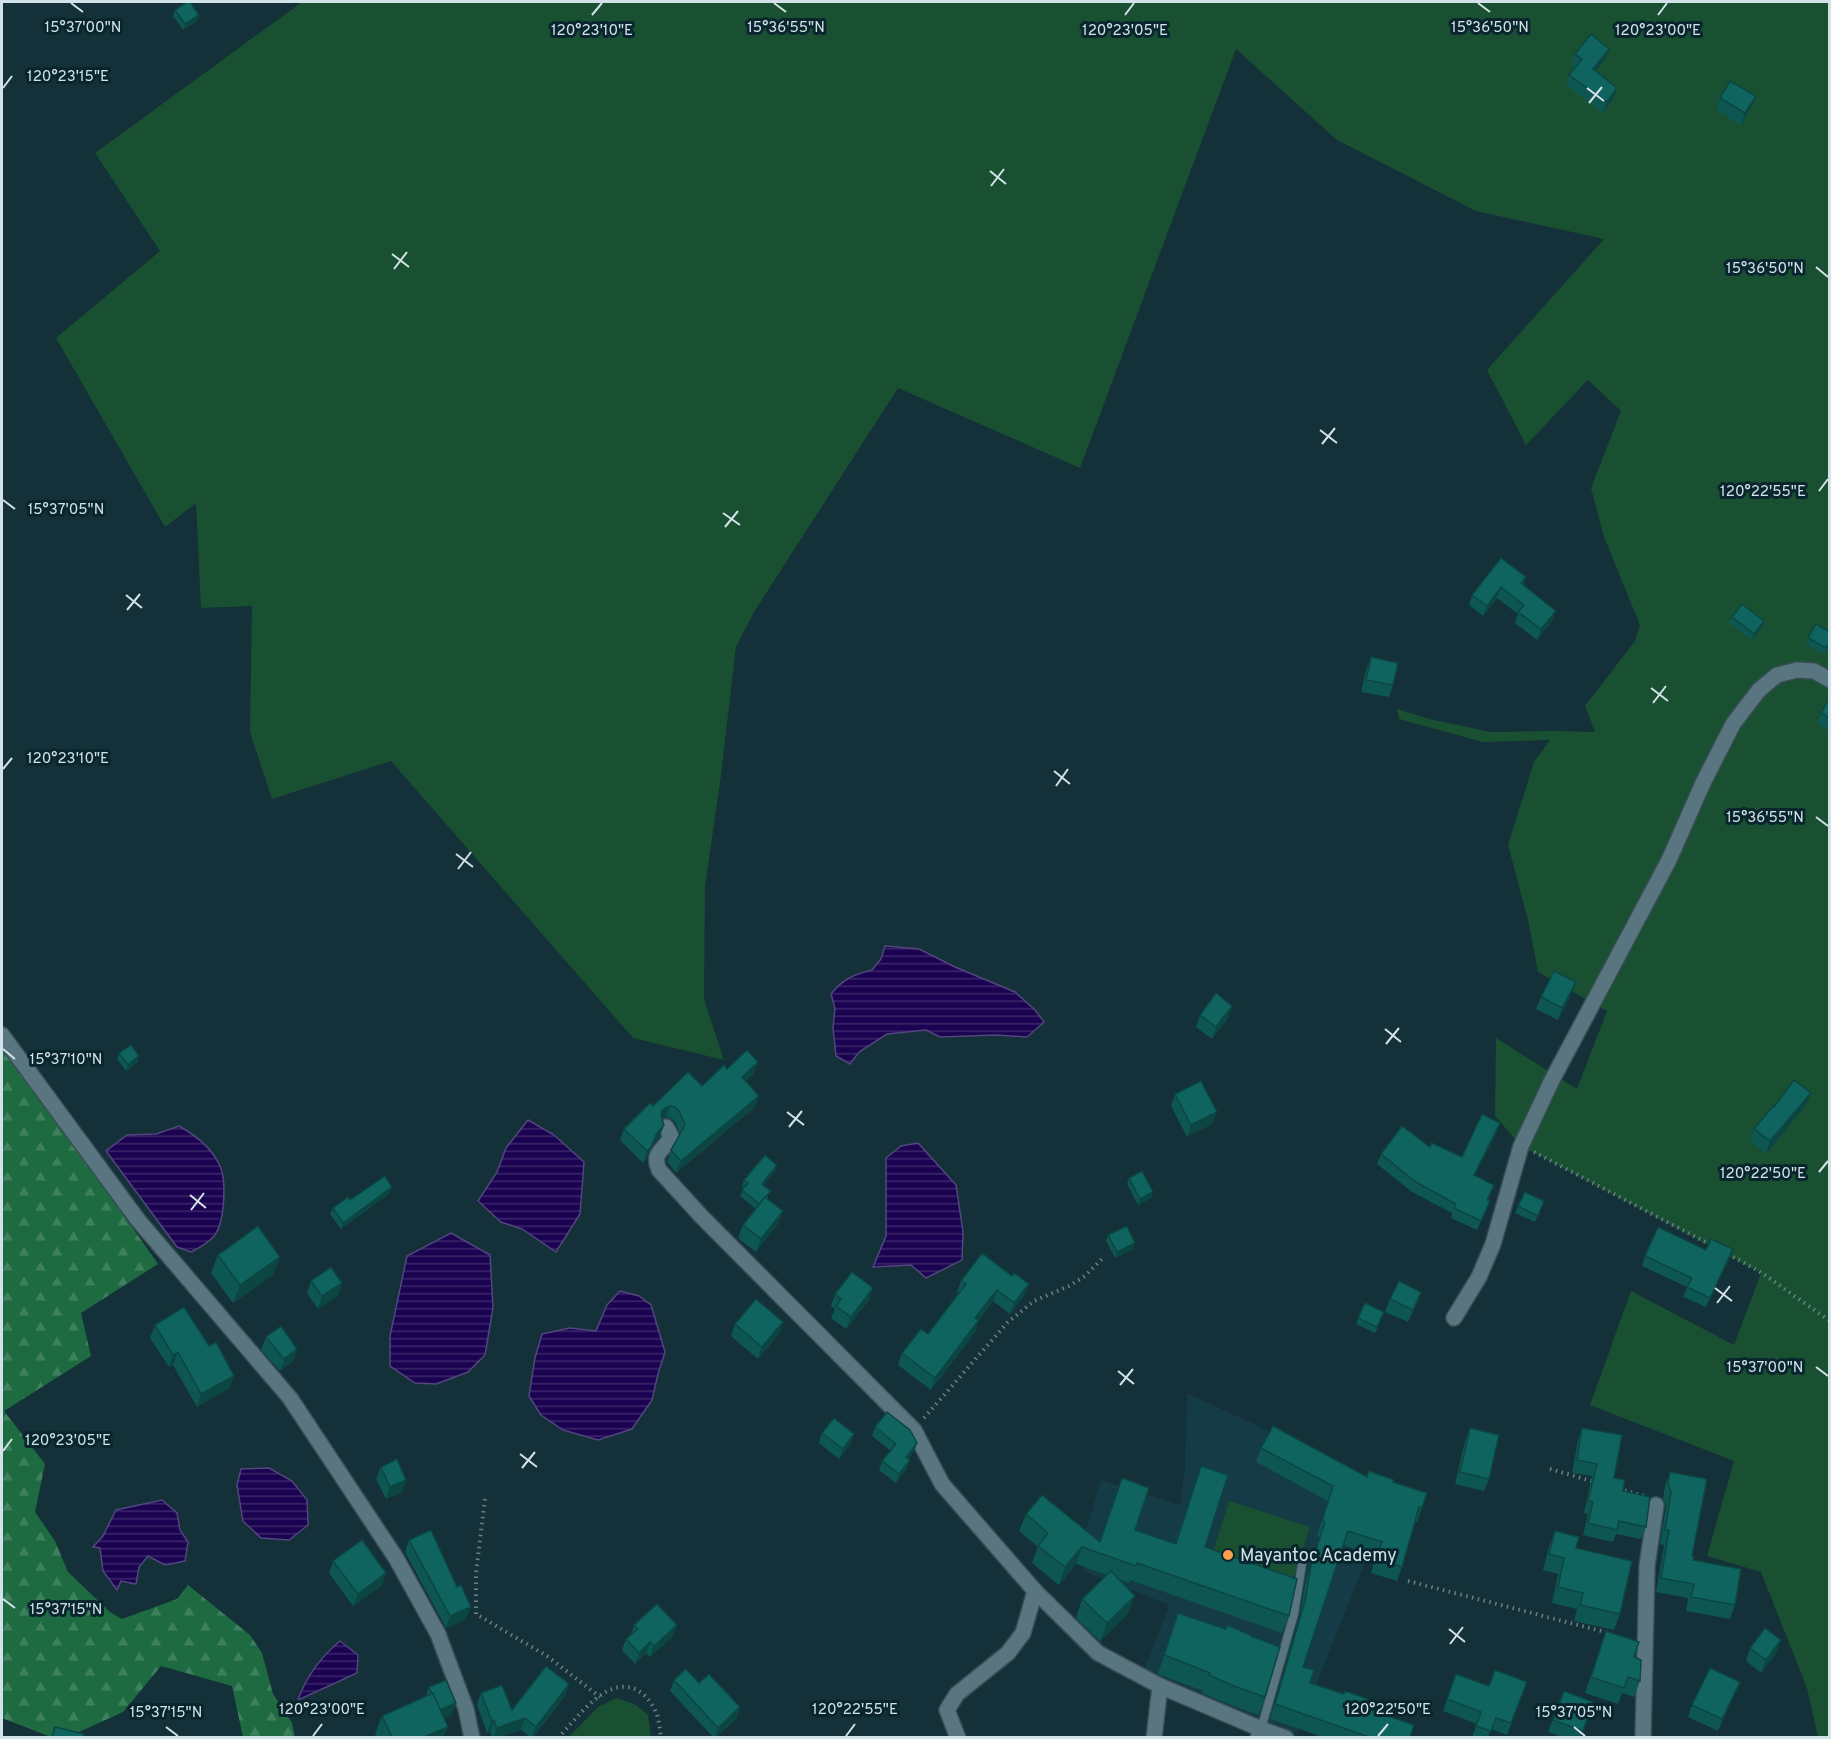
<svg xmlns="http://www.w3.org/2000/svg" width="1831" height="1739" viewBox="0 0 1831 1739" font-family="Overpass,sans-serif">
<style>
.built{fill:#153b46}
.green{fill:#195032}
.forest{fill:url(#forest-firs)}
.water{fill:url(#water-rules);stroke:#52467e;stroke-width:1.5}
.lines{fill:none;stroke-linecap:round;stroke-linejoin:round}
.lane-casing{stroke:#374d53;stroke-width:10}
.street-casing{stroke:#374d53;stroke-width:18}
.path{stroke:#6a8087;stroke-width:4;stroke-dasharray:1.5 4.5;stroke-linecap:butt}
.lane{stroke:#597680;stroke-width:8}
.street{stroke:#597680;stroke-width:15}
.wall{fill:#0e5652}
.shaded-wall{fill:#0b4642}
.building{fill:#10645f;stroke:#0b4642;stroke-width:1.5}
.ticks{fill:none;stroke:#d3e2e8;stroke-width:2}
.poi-dot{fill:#fa9f4f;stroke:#09262e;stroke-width:2}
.labels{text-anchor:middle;stroke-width:6;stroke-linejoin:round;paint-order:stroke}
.poi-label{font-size:18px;fill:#d3e2e8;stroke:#09262e;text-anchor:start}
.ticks-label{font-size:15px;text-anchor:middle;fill:#d3e2e8;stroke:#09262e;stroke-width:6;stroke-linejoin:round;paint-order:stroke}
</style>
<defs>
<pattern id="forest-firs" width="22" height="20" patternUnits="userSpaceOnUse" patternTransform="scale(1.5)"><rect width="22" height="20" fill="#1e6b42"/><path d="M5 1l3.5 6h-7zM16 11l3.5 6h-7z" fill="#3e805d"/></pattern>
<pattern id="water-rules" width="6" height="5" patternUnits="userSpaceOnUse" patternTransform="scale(1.5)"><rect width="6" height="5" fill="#1b0351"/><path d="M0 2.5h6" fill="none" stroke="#3b276a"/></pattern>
</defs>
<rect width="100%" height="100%" fill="#143038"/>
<polygon class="built" points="1187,1393 1394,1489 1297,1734 1253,1721 1143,1674 1169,1605 1083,1571 1092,1538 1086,1529 1101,1480 1180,1505 1185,1466"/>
<g class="green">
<polygon points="302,2 1829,2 1829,1737 1818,1737 1807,1688 1761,1572 1707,1556 1734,1461 1590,1405 1631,1291 1734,1345 1761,1273 1521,1146 1495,1116 1496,1038 1577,1089 1607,1011 1538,972 1528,920 1508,845 1534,762 1550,740 1483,742 1399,719 1397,709 1429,719 1491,732 1551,731 1595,732 1585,706 1635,641 1640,625 1604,537 1591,488 1621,411 1588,380 1526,445 1487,370 1604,239 1476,211 1337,140 1236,49 1080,468 898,388 754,612 736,647 720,783 705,886 704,999 724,1060 633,1038 391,761 272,799 250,732 252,606 201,608 196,503 165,527 56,338 160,251 95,153"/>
<polygon points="1229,1501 1310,1527 1293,1580 1212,1555"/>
<polygon points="617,1698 636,1705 648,1715 651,1737 569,1737 599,1706"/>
</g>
<polygon class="forest" points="2,1042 158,1264 81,1313 91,1356 4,1411 45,1464 35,1512 55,1541 68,1572 110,1612 122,1619 177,1599 188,1585 250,1635 262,1653 273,1694 292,1723 295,1737 243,1737 232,1686 161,1666 123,1712 68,1737 51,1737 2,1718"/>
<g class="water">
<path d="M885 946 919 949 955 967 1015 992 1035 1010 1044 1022 1027 1037 996 1035 940 1037 926 1030 887 1034 859 1052 850 1064 836 1056 833 1028 835 1008 831 994C842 980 854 974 872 970L881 959Z"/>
<polygon points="528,1120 554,1135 584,1162 580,1214 556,1252 522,1229 501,1222 478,1201 497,1172 506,1148"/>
<path d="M179 1126C195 1135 211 1147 219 1164 227 1178 225 1223 214 1236 208 1243 199 1248 191 1252L177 1247 106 1151 127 1135 156 1134Z"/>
<polygon points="918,1143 956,1185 963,1232 962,1260 926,1278 911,1265 873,1267 886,1236 886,1158 901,1146"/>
<polygon points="451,1233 490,1255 493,1308 485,1355 468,1372 436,1384 415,1383 390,1366 390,1336 407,1256"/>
<polygon points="620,1291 639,1296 651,1305 665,1352 658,1374 652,1400 632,1429 598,1440 563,1430 541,1415 529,1396 535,1358 542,1334 570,1328 596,1331 607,1305"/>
<polygon points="269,1468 292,1481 307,1500 308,1525 289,1540 261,1538 243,1521 237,1485 241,1469"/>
<polygon points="162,1500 177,1513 180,1530 188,1542 185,1561 165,1565 148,1556 139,1567 136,1584 121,1581 117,1590 103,1571 100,1548 93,1547 103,1536 116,1510"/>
<path d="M340 1641 358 1655 357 1673 298 1700C306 1677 321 1657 340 1641Z"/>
</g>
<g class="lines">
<g class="lane-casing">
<polyline id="lane" points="1261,1729 1294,1614 1302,1564"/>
</g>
<g class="street-casing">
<g id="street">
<polyline points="2,1035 138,1220 290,1398 396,1558 438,1634 466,1709 472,1738"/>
<path d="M666 1127 671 1136C665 1151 651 1151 659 1170L702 1217 914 1430 942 1484 1035 1591 1098 1653 1160 1686 1261 1729"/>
<polyline points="1454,1318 1479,1277 1493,1244 1521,1146 1552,1080 1669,860 1703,783 1733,724 1759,690 1777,675 1797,670 1814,671 1830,680"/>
<polyline points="958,1738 947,1710 957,1694 1008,1653 1023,1633 1035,1591"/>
<polyline points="1154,1738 1160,1686"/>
<polyline points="1258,1738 1261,1729 1286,1738"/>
<polyline points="1643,1738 1647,1566 1656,1505"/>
</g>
</g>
<g class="path">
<polyline points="1534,1152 1713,1246"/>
<polyline points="1728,1254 1762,1273 1830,1321"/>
<polyline points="924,1418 1007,1323 1034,1301 1069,1286 1085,1276 1102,1259"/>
<polyline points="1550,1469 1595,1482"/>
<polyline points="1619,1489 1644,1496"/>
<polyline points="485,1499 476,1573 476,1614 547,1656 600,1697"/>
<polyline points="1408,1581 1609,1633"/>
<path d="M558 1738C578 1717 610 1671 640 1692 647 1696 654 1707 657 1714 659 1722 660 1730 661 1738"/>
</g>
<use href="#lane" class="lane"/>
<use href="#street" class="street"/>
</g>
<g class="wall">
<polygon points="175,10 199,15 197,21 183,30 173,16"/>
<polygon points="1609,49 1605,60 1596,71 1617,88 1613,99 1603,113 1566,85 1569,75 1575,68 1571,65 1575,54"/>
<polygon points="1720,98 1751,108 1741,125 1716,110"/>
<polygon points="1526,577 1523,585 1552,621 1537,640 1515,623 1518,614 1497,598 1483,616 1469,605 1472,595"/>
<polygon points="1732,617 1762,627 1752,640 1729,623"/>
<polygon points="1830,632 1830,645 1824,654 1806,644 1808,638"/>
<polygon points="1371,657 1393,685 1389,697 1361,692 1366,670"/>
<polygon points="1830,697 1830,731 1817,724 1821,713"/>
<polygon points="1571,994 1558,1020 1536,1009 1541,997"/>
<polygon points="1232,1006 1228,1018 1212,1039 1196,1027 1200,1015"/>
<polygon points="119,1053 139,1056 137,1063 126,1071 117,1059"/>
<polygon points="727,1069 754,1073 745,1081 759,1096 754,1108 676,1173 667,1162 671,1150 680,1134 675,1122 670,1118 666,1117 662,1119 660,1136 651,1146 647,1158 643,1163 620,1140 624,1129 653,1106 702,1086"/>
<polygon points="1175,1094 1212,1124 1187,1137 1171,1106"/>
<polygon points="1806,1105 1766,1154 1750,1141 1754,1129 1774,1107"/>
<polygon points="1497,1132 1475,1175 1494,1185 1488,1200 1490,1201 1486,1210 1477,1230 1451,1218 1452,1213 1412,1192 1377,1164 1381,1154 1430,1147 1462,1157"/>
<polygon points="777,1165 775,1171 763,1185 768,1197 767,1199 778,1224 756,1252 738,1238 743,1225 756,1209 740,1196 744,1188 742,1186 744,1180"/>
<polygon points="1129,1178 1153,1192 1151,1198 1138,1205 1127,1184"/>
<polygon points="390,1193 341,1229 330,1214 333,1208"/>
<polygon points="1518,1206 1542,1207 1535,1222 1515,1213"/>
<polygon points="1108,1235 1133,1249 1115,1258 1106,1241"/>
<polygon points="1706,1250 1729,1258 1706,1307 1683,1297 1687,1287 1642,1266 1645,1256"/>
<polygon points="218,1255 273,1275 233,1303 211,1273"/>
<polygon points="311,1281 342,1283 338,1295 318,1309 307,1293"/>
<polygon points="961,1281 1024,1296 1010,1314 993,1301 979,1320 975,1332 931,1390 898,1365 902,1353 928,1334 958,1293 957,1292"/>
<polygon points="873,1288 869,1300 846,1329 831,1318 835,1309 831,1306 835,1294"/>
<polygon points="1390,1299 1417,1304 1408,1322 1385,1312"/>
<polygon points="1358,1318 1382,1318 1375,1333 1356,1324"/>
<polygon points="783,1322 779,1334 758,1359 731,1336 735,1324"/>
<polygon points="155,1325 230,1388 197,1407 173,1365 169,1367 150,1338"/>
<polygon points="266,1337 297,1349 293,1361 280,1371 261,1350"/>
<polygon points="875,1427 917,1443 914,1451 908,1459 907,1469 896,1483 879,1470 882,1461 891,1451 872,1436"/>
<polygon points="1470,1428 1489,1479 1484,1491 1455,1484 1465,1441"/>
<polygon points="1582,1428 1646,1527 1641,1539 1616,1534 1613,1542 1583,1535 1588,1514 1584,1513 1592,1476 1572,1473 1578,1440"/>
<polygon points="822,1433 850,1445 839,1459 819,1443"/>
<polygon points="1261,1448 1367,1477 1393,1482 1422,1508 1417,1522 1415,1522 1402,1567 1397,1581 1371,1573 1376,1556 1343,1545 1303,1667 1310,1683 1365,1708 1410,1737 1323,1737 1270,1719 1300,1616 1306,1580 1320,1537 1317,1536 1328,1501 1256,1462"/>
<polygon points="1201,1466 1205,1547 1289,1616 1282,1633 1130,1580 1130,1583 1118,1579 1128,1614 1100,1641 1076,1618 1082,1599 1107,1575 1076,1564 1059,1585 1032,1563 1038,1547 1019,1531 1026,1514 1100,1542 1122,1478 1135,1530 1175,1544"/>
<polygon points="381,1467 402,1492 386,1499 376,1479"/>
<polygon points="1670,1472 1692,1556 1693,1560 1735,1605 1730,1619 1686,1611 1688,1598 1656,1592 1664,1545 1660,1544 1666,1506 1663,1498 1665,1486"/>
<polygon points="1555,1531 1576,1548 1620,1614 1614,1630 1574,1621 1577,1609 1552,1603 1558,1574 1543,1570 1549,1547"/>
<polygon points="409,1540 466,1619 446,1628 405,1552"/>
<polygon points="333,1561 386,1573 382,1585 353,1606 329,1573"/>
<polygon points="1178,1613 1251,1636 1265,1697 1259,1715 1228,1704 1202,1693 1203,1691 1158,1674"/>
<polygon points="634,1625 673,1636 650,1657 646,1653 635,1664 622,1650 626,1639 631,1635"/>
<polygon points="1606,1631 1634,1657 1640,1681 1634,1697 1622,1693 1618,1704 1585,1693"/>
<polygon points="1781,1640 1777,1652 1761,1673 1746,1661 1750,1648"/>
<polygon points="1456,1674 1489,1686 1527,1682 1507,1735 1491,1729 1488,1737 1472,1737 1477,1724 1443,1711"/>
<polygon points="674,1680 699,1683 740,1707 736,1719 716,1737 713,1737 670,1691"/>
<polygon points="1740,1682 1735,1694 1718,1731 1688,1717 1692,1705"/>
<polygon points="569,1684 565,1696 533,1737 530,1737 521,1730 500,1737 492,1737 490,1732 487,1733 477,1705 481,1693 512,1710"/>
<polygon points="429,1687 451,1715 444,1718 444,1737 377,1737 375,1734 382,1716 426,1696"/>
<polygon points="1564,1691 1593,1702 1580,1737 1563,1737 1548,1732"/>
</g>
<g class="shaded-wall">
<polygon points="199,15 197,21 183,30 185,24"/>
<polygon points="1609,49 1605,60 1589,80 1593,69"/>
<polygon points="1617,88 1613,99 1603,113 1607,102"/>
<polygon points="1756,96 1751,108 1741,125 1745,113"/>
<polygon points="1501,587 1497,598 1483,616 1487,606"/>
<polygon points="1556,611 1552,621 1537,640 1541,629"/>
<polygon points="1764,621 1762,627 1752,640 1754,634"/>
<polygon points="1576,982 1571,994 1558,1020 1562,1008"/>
<polygon points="1232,1006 1228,1018 1212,1039 1216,1027"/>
<polygon points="139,1056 137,1063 126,1071 128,1065"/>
<polygon points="758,1062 754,1073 737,1088 742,1077"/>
<polygon points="1811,1093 1806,1105 1766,1154 1770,1141"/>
<polygon points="759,1096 754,1108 676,1173 681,1161"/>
<polygon points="670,1106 666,1117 658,1122 662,1110"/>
<polygon points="1217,1112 1212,1124 1187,1137 1191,1125"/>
<polygon points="1500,1123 1497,1132 1470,1184 1474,1175"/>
<polygon points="664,1125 660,1136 651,1146 656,1135"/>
<polygon points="651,1147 647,1158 643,1163 647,1151"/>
<polygon points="777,1165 775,1171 759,1190 762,1184"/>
<polygon points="392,1187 390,1193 341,1229 343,1223"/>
<polygon points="1153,1192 1151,1198 1138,1205 1140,1199"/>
<polygon points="783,1211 778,1224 756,1252 761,1239"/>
<polygon points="1135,1243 1133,1249 1115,1258 1117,1252"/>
<polygon points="280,1257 273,1275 233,1303 240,1285"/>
<polygon points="342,1283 338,1295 318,1309 322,1296"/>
<polygon points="1029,1284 1024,1296 1010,1314 1014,1303"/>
<polygon points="873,1288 869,1300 846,1329 851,1317"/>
<polygon points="997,1290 993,1301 971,1329 975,1318"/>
<polygon points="1421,1292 1417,1304 1408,1322 1413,1310"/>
<polygon points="979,1320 975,1332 931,1390 935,1378"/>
<polygon points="783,1322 779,1334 758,1359 762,1347"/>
<polygon points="297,1349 293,1361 280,1371 284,1359"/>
<polygon points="178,1352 173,1365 169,1367 173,1355"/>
<polygon points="234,1376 230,1388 197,1407 201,1394"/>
<polygon points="854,1434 850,1445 839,1459 843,1449"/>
<polygon points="917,1443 914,1451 903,1466 906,1457"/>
<polygon points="910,1460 907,1469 896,1483 899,1474"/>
<polygon points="406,1480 402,1492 386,1499 390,1487"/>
<polygon points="1082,1547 1076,1564 1059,1585 1065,1567"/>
<polygon points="386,1573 382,1585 353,1606 358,1594"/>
<polygon points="1135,1596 1128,1614 1100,1641 1107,1623"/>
<polygon points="471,1607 466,1619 446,1628 450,1616"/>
<polygon points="677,1625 673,1636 650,1657 654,1646"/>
<polygon points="1781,1640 1777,1652 1761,1673 1766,1660"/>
<polygon points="650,1642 646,1653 635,1664 639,1653"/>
<polygon points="1740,1682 1735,1694 1718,1731 1722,1719"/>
<polygon points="569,1684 565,1696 532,1737 536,1727"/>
<polygon points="456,1703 451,1715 435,1722 439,1710"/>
<polygon points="740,1707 736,1719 715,1737 718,1728"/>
<polygon points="525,1718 521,1730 500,1737 494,1737 497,1728"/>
<polygon points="494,1720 490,1732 487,1733 492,1721"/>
<polygon points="448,1727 444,1737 424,1737"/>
</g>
<g class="building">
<polygon points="187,2 190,2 199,15 185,24 175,10"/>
<polygon points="1591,34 1609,49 1593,69 1617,88 1607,102 1569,75 1582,59 1575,54"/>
<polygon points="1730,81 1756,96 1745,113 1720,98"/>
<polygon points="1501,558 1526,577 1521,583 1556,611 1541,629 1518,612 1524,605 1501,587 1487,606 1472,595"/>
<polygon points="1742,604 1764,621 1754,634 1732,617"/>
<polygon points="1816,624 1830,632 1830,642 1826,648 1808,638"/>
<polygon points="1371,657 1398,663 1393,685 1366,680"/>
<polygon points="1830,697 1830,718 1821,713"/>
<polygon points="1554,971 1576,982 1562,1008 1541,997"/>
<polygon points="1216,993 1232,1006 1216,1027 1200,1015"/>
<polygon points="131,1045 139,1056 128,1065 119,1053"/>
<polygon points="747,1050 758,1062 742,1077 759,1096 681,1161 671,1150 685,1125 679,1111 675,1107 670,1106 662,1110 661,1116 664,1125 656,1135 651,1147 647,1151 624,1129 650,1103 653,1106 688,1072 702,1086 724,1065 727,1069"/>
<polygon points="1794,1080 1811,1093 1770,1141 1754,1129 1773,1106 1774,1107"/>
<polygon points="1201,1081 1217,1112 1191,1125 1175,1094"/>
<polygon points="1482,1114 1500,1123 1474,1175 1494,1185 1487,1200 1490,1201 1481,1221 1454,1208 1456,1204 1416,1182 1381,1154 1402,1126 1430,1147 1432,1143 1462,1157"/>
<polygon points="765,1155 777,1165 762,1184 771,1191 759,1204 742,1190 748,1183 744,1180"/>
<polygon points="1142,1171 1153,1192 1140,1199 1129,1178"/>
<polygon points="385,1176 392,1187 343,1223 333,1208 348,1197 350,1200"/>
<polygon points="1525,1192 1544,1201 1538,1216 1518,1206"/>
<polygon points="765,1197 783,1211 761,1239 743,1225"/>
<polygon points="258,1226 280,1257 240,1285 218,1255"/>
<polygon points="1127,1226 1135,1243 1117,1252 1108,1235"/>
<polygon points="1658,1227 1706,1250 1711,1239 1733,1249 1710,1298 1687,1287 1692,1278 1645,1256"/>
<polygon points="982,1253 1012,1276 1014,1273 1029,1284 1014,1303 997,1290 975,1318 979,1320 935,1378 902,1353 921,1329 928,1334 966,1284 961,1281"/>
<polygon points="331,1267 342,1283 322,1296 311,1281"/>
<polygon points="852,1272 873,1288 851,1317 836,1306 841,1299 835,1294"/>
<polygon points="1399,1281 1421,1292 1413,1310 1390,1299"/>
<polygon points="756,1299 783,1322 762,1347 735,1324"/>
<polygon points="1365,1303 1384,1312 1377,1327 1358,1318"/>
<polygon points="184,1307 209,1346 216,1342 234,1376 201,1394 178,1352 173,1355 155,1325"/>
<polygon points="281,1326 297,1349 284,1359 266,1337"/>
<polygon points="887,1412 910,1430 917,1443 906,1457 910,1460 899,1474 882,1461 896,1444 875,1427"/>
<polygon points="834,1418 854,1434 843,1449 822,1433"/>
<polygon points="1273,1426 1367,1477 1369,1471 1394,1480 1393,1482 1427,1493 1422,1508 1419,1507 1402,1567 1376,1558 1382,1542 1348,1531 1303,1667 1314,1670 1310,1683 1344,1694 1345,1691 1368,1699 1365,1708 1414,1725 1410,1737 1369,1737 1275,1704 1305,1601 1311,1565 1325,1522 1322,1521 1333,1486 1261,1448"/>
<polygon points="1470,1428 1499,1435 1489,1479 1460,1472"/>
<polygon points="1582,1428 1622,1435 1614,1478 1625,1480 1623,1491 1650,1497 1646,1527 1619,1521 1617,1530 1588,1523 1593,1502 1588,1501 1597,1464 1577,1460"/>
<polygon points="397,1459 406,1480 390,1487 381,1467"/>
<polygon points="1201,1466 1228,1475 1205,1547 1297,1579 1289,1616 1137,1563 1136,1566 1082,1547 1065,1567 1038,1546 1048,1533 1026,1514 1042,1495 1100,1542 1122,1478 1149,1488 1135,1530 1176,1544"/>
<polygon points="1670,1472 1707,1479 1692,1556 1694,1557 1693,1560 1741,1569 1735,1605 1691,1597 1694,1584 1661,1578 1669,1530 1665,1530 1671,1492 1668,1484"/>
<polygon points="431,1530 457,1587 461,1585 471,1607 450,1616 409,1540"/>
<polygon points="1555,1531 1579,1537 1576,1548 1632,1561 1620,1614 1580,1605 1583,1593 1558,1587 1564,1558 1549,1554"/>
<polygon points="362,1540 386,1573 358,1594 333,1561"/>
<polygon points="1111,1571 1135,1596 1107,1623 1082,1599"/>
<polygon points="657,1604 677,1625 654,1646 650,1642 639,1653 626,1639 638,1629 634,1625"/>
<polygon points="1178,1613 1226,1629 1227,1625 1251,1635 1251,1636 1280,1647 1265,1697 1234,1686 1209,1675 1210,1673 1164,1655"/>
<polygon points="1765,1628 1781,1640 1766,1660 1750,1648"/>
<polygon points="1606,1631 1639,1642 1634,1657 1641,1660 1640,1681 1628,1677 1624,1688 1591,1677"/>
<polygon points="546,1666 569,1684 536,1727 525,1718 497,1728 494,1720 492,1721 481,1693 502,1685 512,1710"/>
<polygon points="1710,1668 1740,1682 1722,1719 1692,1705"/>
<polygon points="686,1669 699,1683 709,1674 740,1707 718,1728 674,1680"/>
<polygon points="1495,1670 1527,1682 1511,1723 1496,1718 1491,1731 1476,1726 1481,1712 1447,1699 1456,1674 1489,1686"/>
<polygon points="446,1680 456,1703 440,1710 429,1687"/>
<polygon points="1564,1691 1593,1702 1583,1731 1553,1720"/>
<polygon points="433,1693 448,1727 424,1737 392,1737 382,1716"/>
<polygon points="55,1727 84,1734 83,1737 52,1737"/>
</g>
<path class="ticks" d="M71 3 83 12M774 3 786 12M1478 3 1490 12M592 15 602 3M1125 15 1134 3M1658 15 1667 3M3 88 12 76M1587 88 1604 101M1589 103 1602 87M990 171 1006 184M991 186 1004 169M392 254 409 267M1816 267 1828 277M394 269 407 252M1320 430 1337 443M1322 444 1335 428M1819 491 1828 479M3 500 15 509M723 513 740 525M725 527 738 511M126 595 142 608M127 610 140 594M1651 688 1668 701M1653 703 1666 686M3 769 12 758M1054 771 1070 784M1056 786 1068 769M1816 817 1828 826M456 854 473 867M458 869 471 852M1385 1029 1401 1042M1386 1044 1399 1028M3 1049 15 1059M787 1112 804 1125M789 1127 802 1111M1819 1172 1828 1161M190 1195 206 1208M191 1210 204 1193M1715 1288 1732 1301M1717 1303 1730 1286M1816 1367 1828 1376M1118 1371 1134 1384M1120 1385 1133 1369M3 1451 12 1439M520 1454 537 1467M522 1468 535 1452M3 1599 15 1608M1449 1629 1465 1642M1450 1644 1463 1627M166 1727 178 1736M1574 1727 1585 1736M313 1736 322 1724M846 1736 855 1724M1378 1736 1388 1724"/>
<circle class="poi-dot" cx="1228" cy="1555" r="6"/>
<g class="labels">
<g class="poi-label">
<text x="1240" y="1561">Mayantoc Academy</text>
</g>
</g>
<g class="ticks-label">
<text x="83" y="32">15°37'00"N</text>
<text x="786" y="32">15°36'55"N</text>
<text x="1490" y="32">15°36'50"N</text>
<text x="592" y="35">120°23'10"E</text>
<text x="1125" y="35">120°23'05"E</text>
<text x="1658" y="35">120°23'00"E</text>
<text x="68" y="81">120°23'15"E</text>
<text x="1765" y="273">15°36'50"N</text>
<text x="1763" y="496">120°22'55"E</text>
<text x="66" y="514">15°37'05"N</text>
<text x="68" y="763">120°23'10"E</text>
<text x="1765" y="822">15°36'55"N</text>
<text x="66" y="1064">15°37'10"N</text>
<text x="1763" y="1178">120°22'50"E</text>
<text x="1765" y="1372">15°37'00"N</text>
<text x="68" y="1445">120°23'05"E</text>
<text x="66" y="1614">15°37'15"N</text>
<text x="322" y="1714">120°23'00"E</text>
<text x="855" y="1714">120°22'55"E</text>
<text x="1388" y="1714">120°22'50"E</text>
<text x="166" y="1717">15°37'15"N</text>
<text x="1574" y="1717">15°37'05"N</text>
</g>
<rect width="1831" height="1739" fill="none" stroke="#d3e2e8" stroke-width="6"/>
</svg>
